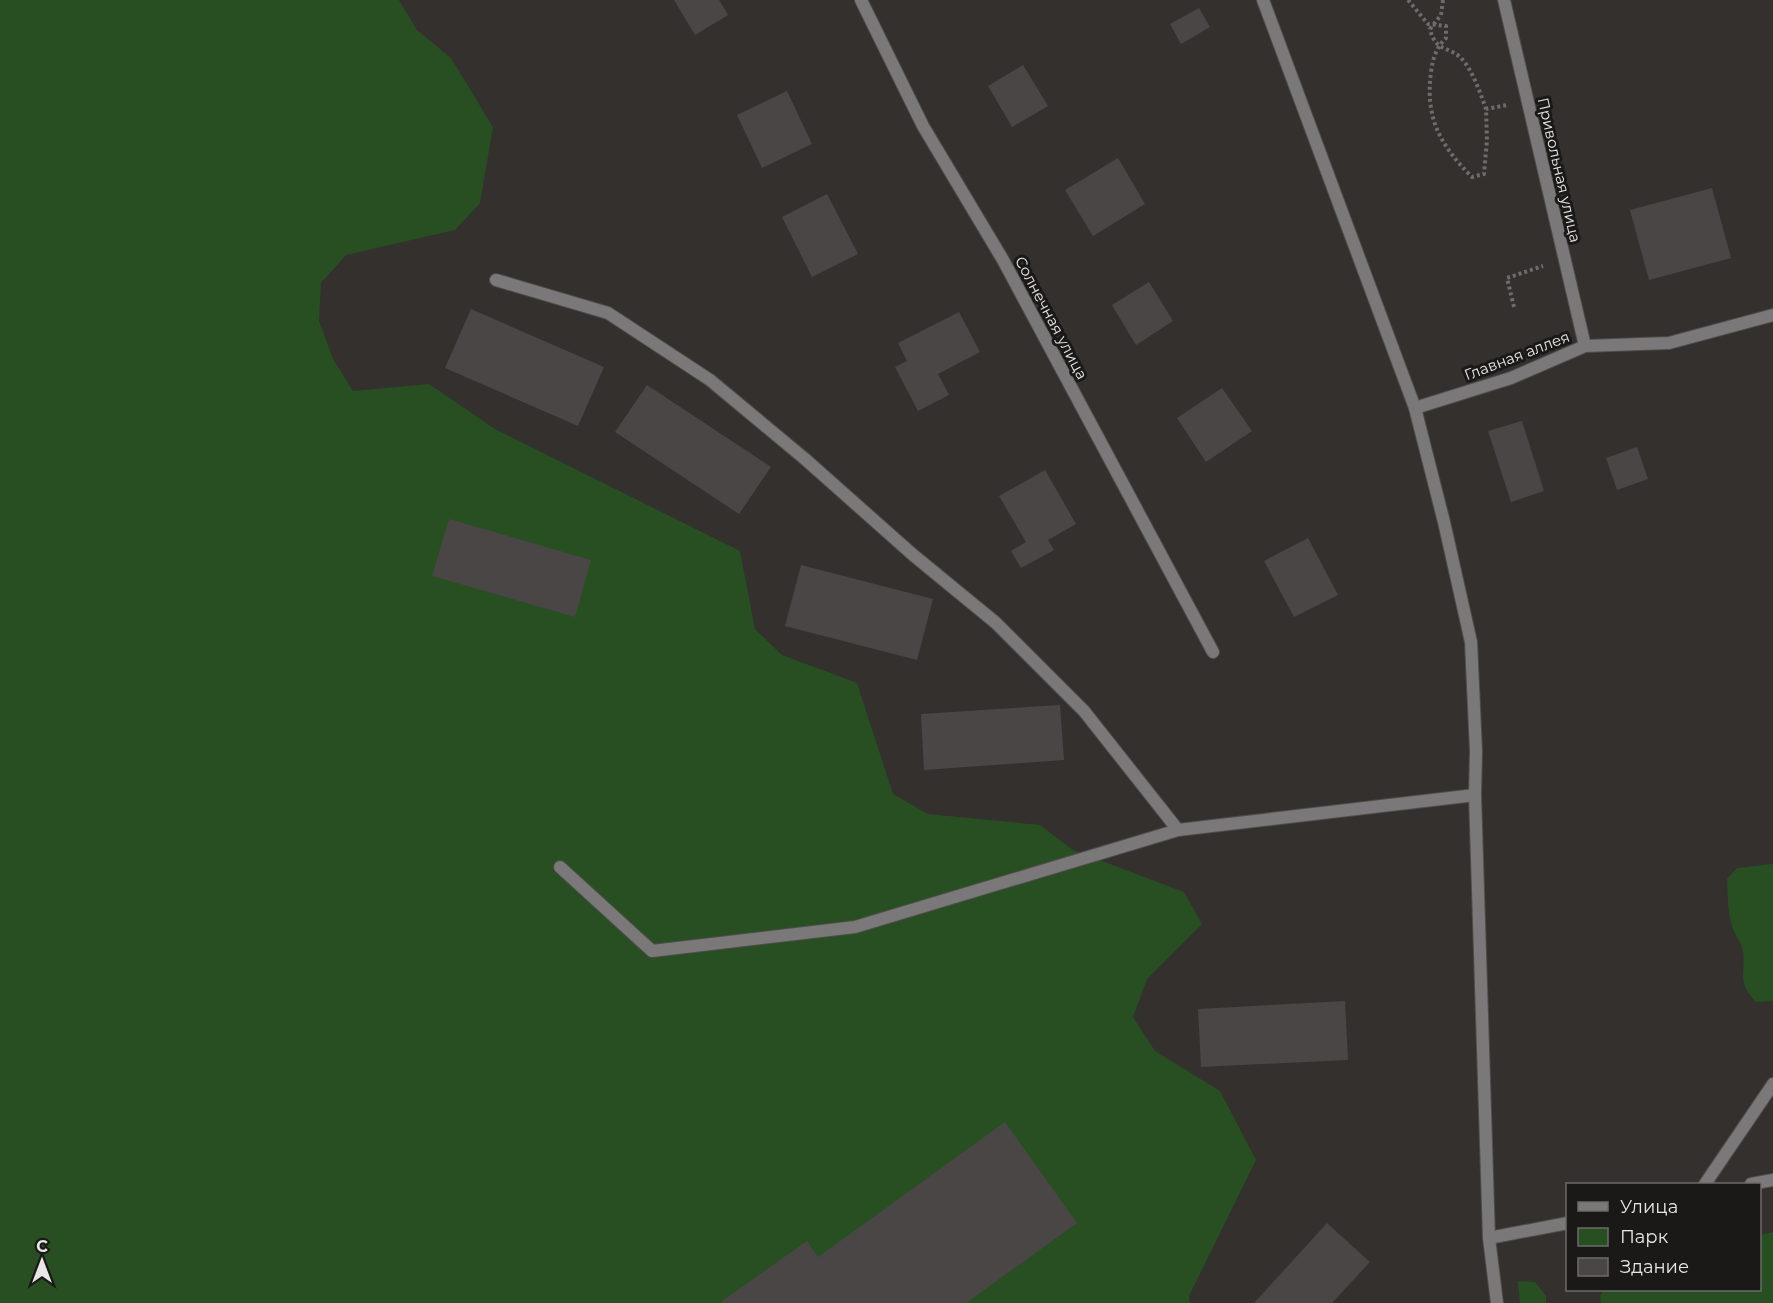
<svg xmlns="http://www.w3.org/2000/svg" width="1773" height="1303" viewBox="0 0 1773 1303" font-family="Montserrat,sans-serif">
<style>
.green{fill:#274f22}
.building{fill:#4a4646}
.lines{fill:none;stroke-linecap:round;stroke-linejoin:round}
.service-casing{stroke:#504d4b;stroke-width:14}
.minor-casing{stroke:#504d4b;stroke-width:14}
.path{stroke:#6e6b6a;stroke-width:4;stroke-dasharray:3 3;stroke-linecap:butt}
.service{stroke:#7a7879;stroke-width:12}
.minor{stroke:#7a7879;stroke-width:12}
.labels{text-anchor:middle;stroke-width:6;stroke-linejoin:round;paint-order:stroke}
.street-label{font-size:15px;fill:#e9e7e6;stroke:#1a1918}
</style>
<rect width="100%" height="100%" fill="#33302e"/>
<g class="green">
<polygon points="0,0 399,0 417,30 451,58 493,127 480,203 455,230 346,255 321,283 319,321 333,359 353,391 429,384 495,429 740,551 755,629 782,655 857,683 893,794 928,814 1040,825 1073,850 1184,892 1202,924 1147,979 1133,1017 1155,1051 1220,1091 1256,1160 1189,1296 1190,1303 0,1303"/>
<path d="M1773 864V1001L1756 1002C1736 981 1746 975 1743 951 1742 943 1734 934 1732 926 1727 911 1728 894 1727 879L1737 868Z"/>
<polygon points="1773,1232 1773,1303 1601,1303 1600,1296 1604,1290 1760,1290 1760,1235"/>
<polygon points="1518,1281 1535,1282 1546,1296 1546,1303 1520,1303"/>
</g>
<g class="building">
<polygon points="674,0 719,0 728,15 695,35"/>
<polygon points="1199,8 1210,27 1181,44 1170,24"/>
<polygon points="1023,65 1048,106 1012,127 988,86"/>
<polygon points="787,91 812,144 762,168 737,115"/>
<polygon points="1118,158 1145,204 1093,236 1065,190"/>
<polygon points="1712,188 1731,258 1649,280 1630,210"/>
<polygon points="827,194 858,254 812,277 782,217"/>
<polygon points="1149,282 1173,321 1136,345 1112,305"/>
<polygon points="471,309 604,367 578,426 445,368"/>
<polygon points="959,312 980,352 938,374 949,395 918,411 895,367 907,361 898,343"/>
<polygon points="647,385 771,467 739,514 615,432"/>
<polygon points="1222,388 1252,431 1206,462 1177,418"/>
<polygon points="1522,421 1544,491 1511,502 1488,431"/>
<polygon points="1637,447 1648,479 1617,490 1606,458"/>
<polygon points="1045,470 1076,524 1048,540 1054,550 1021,568 1011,551 1026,542 999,496"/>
<polygon points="449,519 591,560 575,617 432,576"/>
<polygon points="1308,538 1338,595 1294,617 1264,561"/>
<polygon points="801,565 933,599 917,660 785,626"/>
<polygon points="1060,705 1064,760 924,770 921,714"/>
<polygon points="1345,1001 1348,1060 1201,1067 1198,1009"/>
<polygon points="1005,1122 1077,1223 966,1303 723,1303 722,1301 807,1241 818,1257"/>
<polygon points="1327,1223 1370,1262 1332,1303 1254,1303"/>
</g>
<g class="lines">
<g class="service-casing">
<g id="service">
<polyline points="496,280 608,313 710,380 805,459 912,554 996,623 1084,711 1178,830"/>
<polyline points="560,867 652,951 855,927 1178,830 1475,795"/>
<polyline points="1705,1184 1773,1084"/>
<polyline points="1751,1184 1773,1180"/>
<polyline points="1489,1238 1568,1223"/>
</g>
</g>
<g class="minor-casing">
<g id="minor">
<polyline points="861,0 923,126 1003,260 1213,652"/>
<polyline points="1263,0 1415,408 1444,522 1471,642 1476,751 1475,795 1489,1238 1497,1303"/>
<polyline points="1504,0 1585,346"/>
<polyline points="1415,408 1511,378 1585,346 1669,343 1773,315"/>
</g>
</g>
<g class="path">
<path d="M1408 0 1428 24 1446 26V38C1436 48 1433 58 1431 72 1425 118 1440 145 1472 177L1484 174 1487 140 1486 109 1507 105"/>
<path d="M1443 0 1441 15 1430 29C1435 51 1447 46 1460 57 1472 68 1481 95 1486 109"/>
<polyline points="1514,307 1507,278 1543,266"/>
</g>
<use href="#service" class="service"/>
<use href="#minor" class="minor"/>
</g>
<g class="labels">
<g class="street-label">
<text transform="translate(1559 170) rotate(77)" y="5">Привольная улица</text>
<text transform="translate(1051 318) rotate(62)" y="5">Солнечная улица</text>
<text transform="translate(1517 356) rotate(-21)" y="5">Главная аллея</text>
</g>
</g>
<rect x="1566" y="1183" width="195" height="108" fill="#1a1918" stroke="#6d6b6a" stroke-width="1.5"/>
<rect x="1578" y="1202" width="30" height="9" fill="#7a7879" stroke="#6d6b6a" stroke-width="1.5"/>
<text x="1620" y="1213" font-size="18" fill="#e9e7e6">Улица</text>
<rect x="1578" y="1228" width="30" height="18" fill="#274f22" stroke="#6d6b6a" stroke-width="1.5"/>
<text x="1620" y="1243" font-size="18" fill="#e9e7e6">Парк</text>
<rect x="1578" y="1258" width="30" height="18" fill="#4a4646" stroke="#6d6b6a" stroke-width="1.5"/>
<text x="1620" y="1273" font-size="18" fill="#e9e7e6">Здание</text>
<g transform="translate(42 1261)" stroke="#1a1918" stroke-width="4.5" paint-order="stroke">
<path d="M0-4.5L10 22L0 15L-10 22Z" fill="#e9e7e6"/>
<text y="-9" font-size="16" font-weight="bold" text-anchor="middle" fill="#e9e7e6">С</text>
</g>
</svg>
